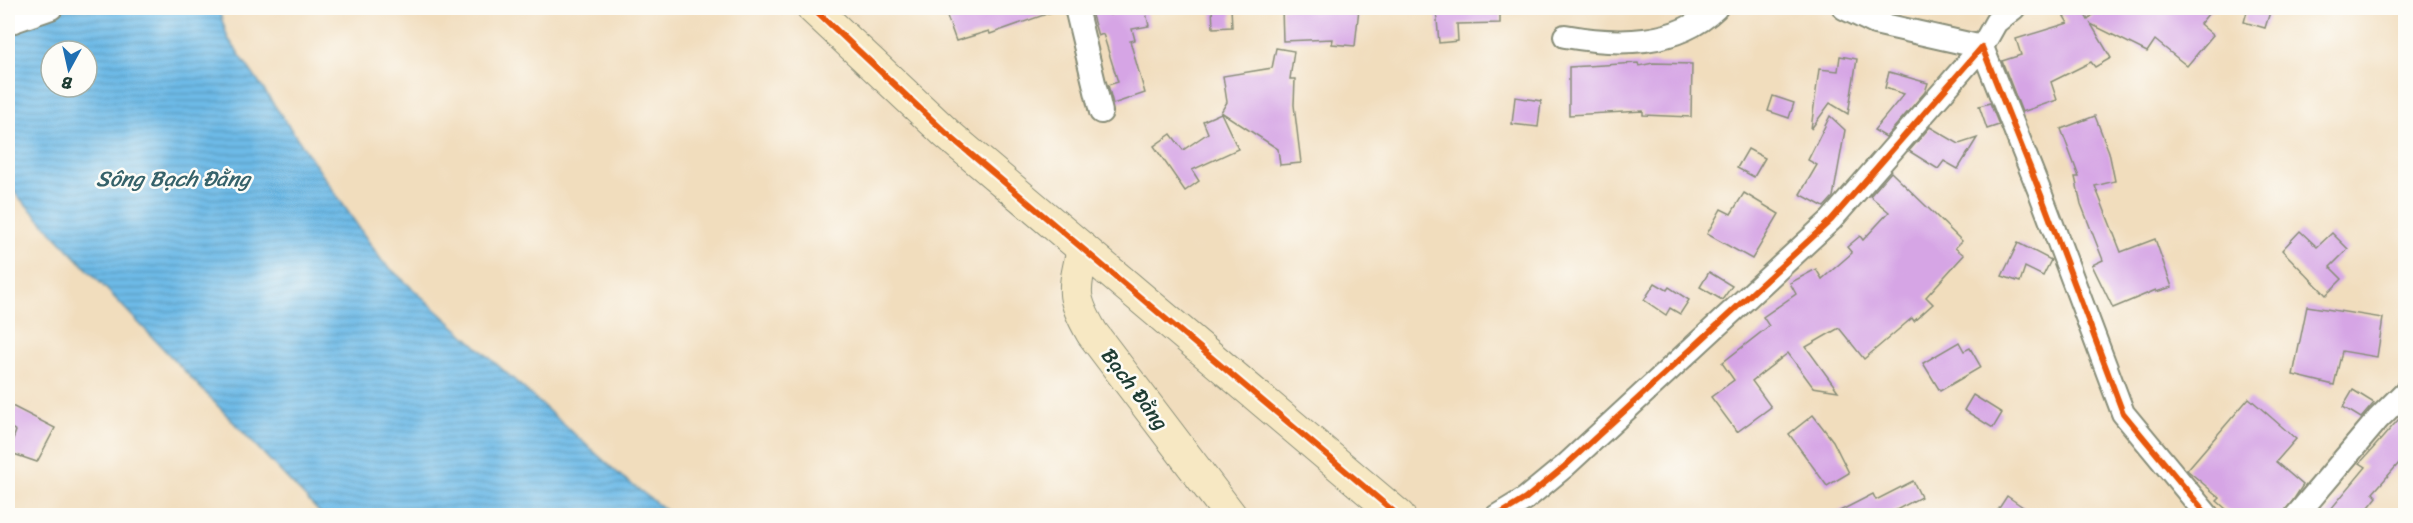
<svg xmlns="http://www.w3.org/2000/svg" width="2413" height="523" viewBox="0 0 2413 523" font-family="Sriracha,sans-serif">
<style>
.water{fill:url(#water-rules);stroke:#467c8e;stroke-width:1.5;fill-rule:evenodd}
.building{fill:#d6a5e5}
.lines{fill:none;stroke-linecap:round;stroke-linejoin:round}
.street-casing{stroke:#888d78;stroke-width:26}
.secondary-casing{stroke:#888d78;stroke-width:34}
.street{stroke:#fff;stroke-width:22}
.secondary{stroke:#f7e8c3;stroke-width:32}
.cycleway-casing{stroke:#fdfcf7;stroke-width:10}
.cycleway{stroke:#e8590c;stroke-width:6}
.labels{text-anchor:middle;stroke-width:5;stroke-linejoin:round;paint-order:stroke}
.street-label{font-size:21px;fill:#1f3d34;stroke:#fdfcf7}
.water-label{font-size:22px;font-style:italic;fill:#36626a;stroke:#fdfcf7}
</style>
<defs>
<pattern id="water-rules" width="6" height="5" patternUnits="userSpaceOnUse" patternTransform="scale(1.5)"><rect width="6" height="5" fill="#6dbae7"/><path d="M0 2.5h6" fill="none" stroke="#5998bc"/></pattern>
</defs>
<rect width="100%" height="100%" fill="#fdfcf7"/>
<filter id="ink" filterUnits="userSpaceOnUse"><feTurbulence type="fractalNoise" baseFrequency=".0167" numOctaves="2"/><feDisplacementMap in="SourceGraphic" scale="12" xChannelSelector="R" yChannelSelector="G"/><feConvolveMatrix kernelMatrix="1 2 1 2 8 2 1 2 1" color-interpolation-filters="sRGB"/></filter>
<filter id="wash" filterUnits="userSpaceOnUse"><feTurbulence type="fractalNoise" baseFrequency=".008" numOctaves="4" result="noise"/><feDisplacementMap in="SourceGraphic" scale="24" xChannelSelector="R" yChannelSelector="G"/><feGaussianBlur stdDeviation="1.35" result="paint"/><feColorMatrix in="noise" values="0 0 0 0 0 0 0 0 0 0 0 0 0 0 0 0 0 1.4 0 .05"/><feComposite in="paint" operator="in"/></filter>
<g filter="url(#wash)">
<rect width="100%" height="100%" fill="#f1ddbd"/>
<path class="water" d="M8 8H218L228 38 382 261 621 476 672 515H322L8 186ZM51 51H87V87H51Z"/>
<g id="blocks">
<g class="building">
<polygon points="944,8 1058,8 1058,10 990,34 989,31 956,41"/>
<polygon points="1108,8 1110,15 1145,8 1149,26 1132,29 1135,40 1130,41 1145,93 1113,104 1108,85 1118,82 1103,34 1098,36 1091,12"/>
<polygon points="1212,8 1231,8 1232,27 1213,28"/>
<polygon points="1282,8 1359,8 1355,46 1332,44 1333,39 1283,41"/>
<polygon points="1436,8 1500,8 1500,23 1457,24 1458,41 1439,43"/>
<polygon points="2059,8 2081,8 2088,20 2099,8 2213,8 2200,24 2213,35 2187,66 2155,40 2147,52 2091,24 2111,58 2095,67 2091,62 2051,82 2057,100 2022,112 2002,61 2021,55 2016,39 2068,23"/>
<polygon points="2248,8 2270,12 2265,28 2244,22"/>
<polygon points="1276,48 1294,51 1290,79 1295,79 1294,105 1301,163 1280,165 1278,149 1221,112 1227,102 1223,76 1272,68"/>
<polygon points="1840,56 1857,59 1848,114 1830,103 1811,129 1819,69 1838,71"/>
<polygon points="1638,63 1639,66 1653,63 1692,64 1691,117 1643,115 1643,111 1569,115 1569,67"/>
<polygon points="1889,72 1928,83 1925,92 1886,137 1874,130 1904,94 1885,88"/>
<polygon points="1773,96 1794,103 1789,118 1768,111"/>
<polygon points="1515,97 1541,101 1538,127 1512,124"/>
<polygon points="1990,103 1999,125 1987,129 1979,106"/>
<polygon points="1221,113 1238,149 1192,170 1199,181 1185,191 1154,146 1171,134 1183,150 1208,133 1203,121"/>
<polygon points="1830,116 1845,130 1833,197 1824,207 1800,194 1817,165 1808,160"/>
<polygon points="2095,116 2109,152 2115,181 2095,186 2121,252 2155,239 2172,287 2156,292 2156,290 2113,308 2092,265 2103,260 2081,204 2075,177 2079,177 2061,129"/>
<polygon points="1930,127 1959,144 1977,138 1958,169 1944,161 1938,169 1909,151"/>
<polygon points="1748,149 1765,158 1754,177 1737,168"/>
<polygon points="1891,172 1962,241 1955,248 1964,255 1926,297 1933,304 1914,321 1912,318 1864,359 1839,328 1806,347 1838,391 1813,387 1788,353 1752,381 1771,407 1737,432 1711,397 1734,380 1722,363 1769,326 1763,317 1796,294 1790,283 1816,269 1822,279 1852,253 1847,247 1860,236 1863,240 1889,212 1870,196"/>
<polygon points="1744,193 1779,214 1752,259 1707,234 1721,209 1731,214"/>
<polygon points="2300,231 2317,247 2332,233 2348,249 2330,267 2342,279 2326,295 2282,250"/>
<polygon points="2018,243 2051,260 2043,276 2025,267 2020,282 2002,276"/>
<polygon points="1709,272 1732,286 1722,300 1700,287"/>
<polygon points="1655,283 1667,290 1669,287 1689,300 1680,314 1670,308 1666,315 1644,300"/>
<polygon points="2307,306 2383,318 2377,357 2342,351 2334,385 2293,375"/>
<polygon points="1959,342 1964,351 1970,348 1981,367 1940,391 1923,363"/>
<polygon points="2353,390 2374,403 2361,418 2343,407"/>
<polygon points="1973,395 2002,413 1993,428 1964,410"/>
<polygon points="2249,398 2296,439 2276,462 2303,485 2283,516 2234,516 2217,501 2220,498 2187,470"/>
<polygon points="8,404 55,428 37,462 8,452 16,431 8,426"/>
<polygon points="2406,411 2406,455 2373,493 2377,497 2362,516 2314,516 2320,509 2326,515 2366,467 2360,463"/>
<polygon points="1813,415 1833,441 1849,473 1827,486 1789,434"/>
<polygon points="1913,481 1921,497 1885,516 1830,516 1873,494 1876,500"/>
<polygon points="2007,496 2036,516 1994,516"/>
</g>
</g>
</g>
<g filter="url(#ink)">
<use href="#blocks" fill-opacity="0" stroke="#888d78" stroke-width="1.5"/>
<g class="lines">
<g class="street-casing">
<g id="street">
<polyline points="1076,8 1101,112"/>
<polyline points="1844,8 1875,23 1982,47 1996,22 2014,8"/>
<polyline points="8,23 51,8"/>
<path d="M1565 36C1616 45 1676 47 1716 8"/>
<polyline points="1497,516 1525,499 1565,466 1831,220 1982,47 2041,195 2123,413 2208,516"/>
<polyline points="2296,516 2378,419 2406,391"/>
</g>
</g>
<g class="secondary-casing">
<g id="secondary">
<polyline points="813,8 947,134 1399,516"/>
<path d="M1083 249C1074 291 1070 295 1092 333L1231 516"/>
</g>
</g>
<use href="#street" class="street"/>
<use href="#secondary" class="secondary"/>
<g class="cycleway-casing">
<g id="cycleway">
<polyline points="813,8 947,134 1399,516"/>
<polyline points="1497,516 1525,499 1565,466 1831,220 1982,47 2041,195 2123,413 2208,516"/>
</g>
</g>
<use href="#cycleway" class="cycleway"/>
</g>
</g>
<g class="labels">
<g class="street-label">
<text transform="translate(1135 389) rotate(53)" y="7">Bạch Đằng</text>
</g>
<g class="water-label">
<text x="173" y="186">Sông Bạch Đằng</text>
</g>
</g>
<rect width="2413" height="523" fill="none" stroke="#fdfcf7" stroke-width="30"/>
<g transform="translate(69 69) rotate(188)"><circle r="28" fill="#fdfcf7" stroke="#a4b0a9" stroke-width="1.5"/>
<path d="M0-4.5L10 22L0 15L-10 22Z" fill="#1f6fb2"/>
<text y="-9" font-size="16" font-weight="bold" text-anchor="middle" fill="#1f3d34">B</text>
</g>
</svg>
